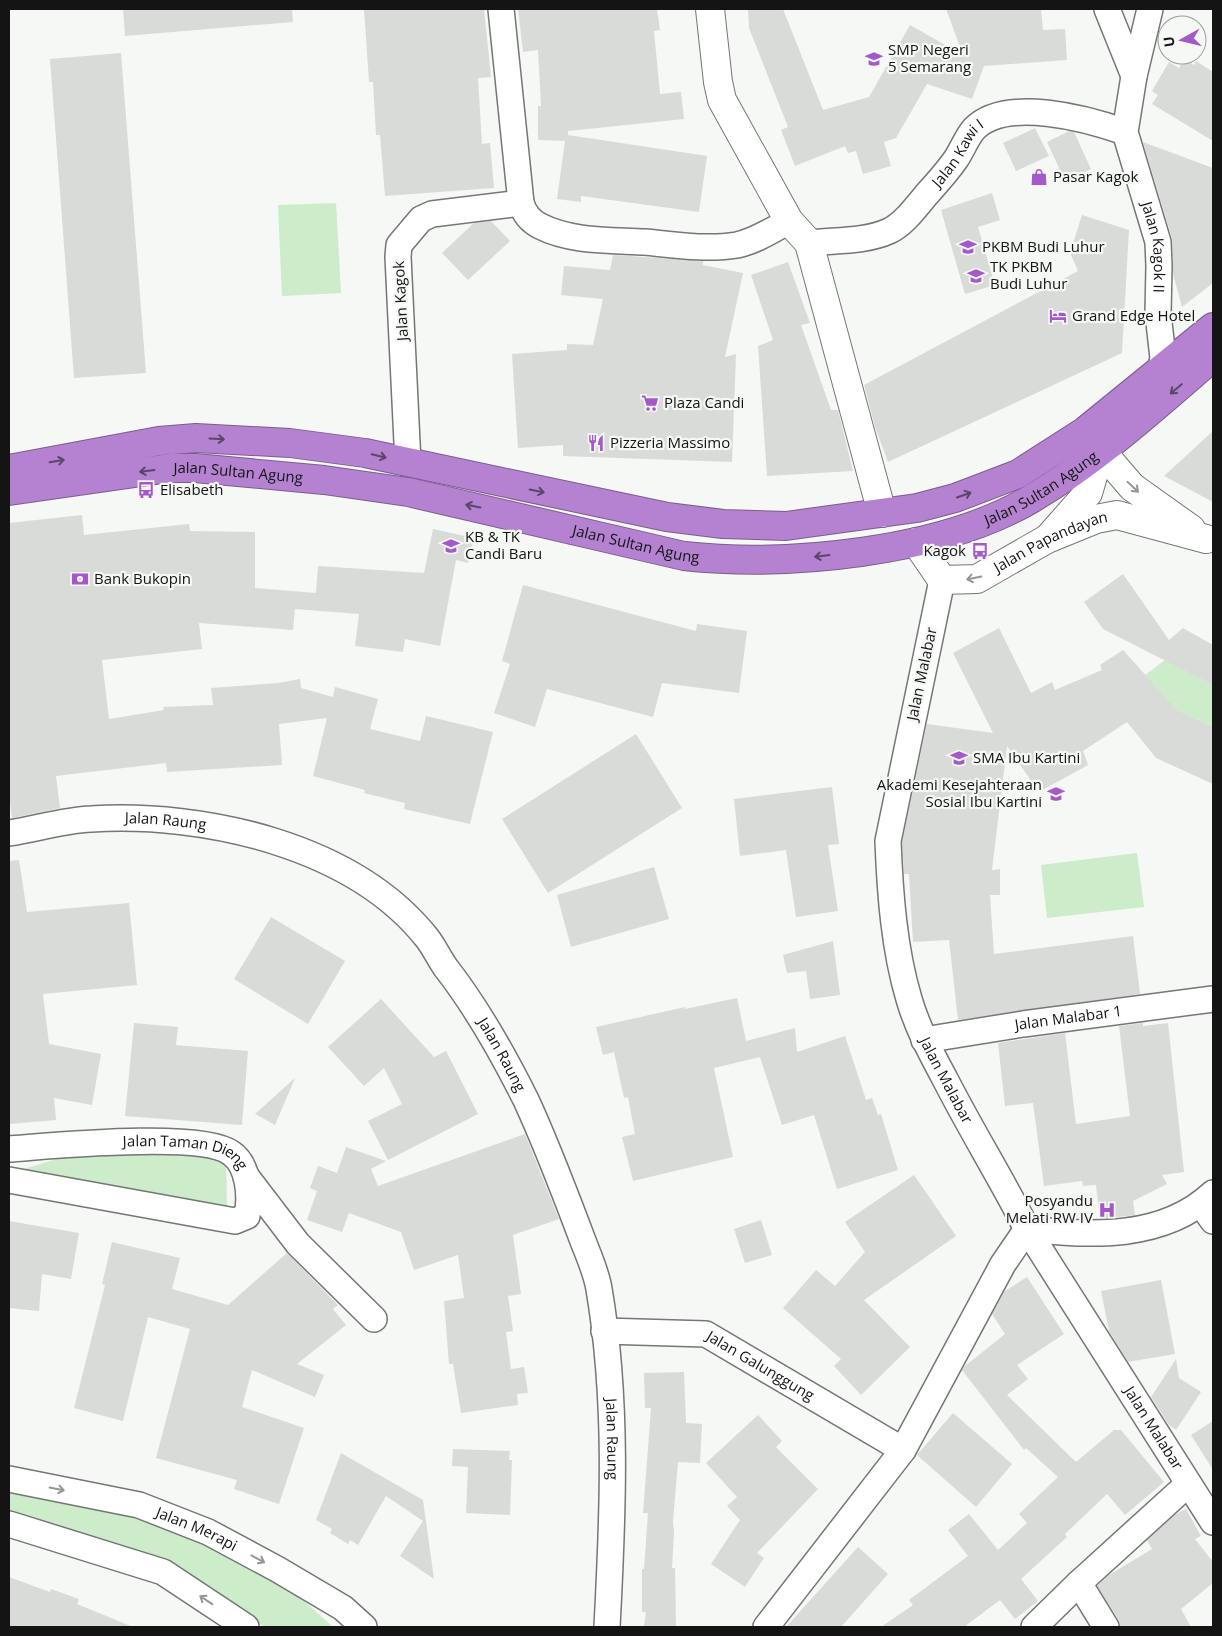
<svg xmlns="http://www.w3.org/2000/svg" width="1222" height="1636" viewBox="0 0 1222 1636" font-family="'Open Sans',sans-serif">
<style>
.green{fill:#ccecca}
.building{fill:#d9dbd8}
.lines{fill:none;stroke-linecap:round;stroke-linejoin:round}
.street-casing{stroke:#747774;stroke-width:28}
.secondary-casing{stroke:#747774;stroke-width:30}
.highway-casing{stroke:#7c5c8e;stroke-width:30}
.street{stroke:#fff;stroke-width:25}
.secondary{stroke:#fff;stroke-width:28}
.highway{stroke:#b582d1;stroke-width:28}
.oneway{stroke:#5c4668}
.oneway2{stroke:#959595}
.labels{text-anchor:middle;stroke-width:4.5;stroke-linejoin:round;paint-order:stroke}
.poi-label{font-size:15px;fill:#131413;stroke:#f5f8f5;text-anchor:start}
.street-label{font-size:15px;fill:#131413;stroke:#f5f8f5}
</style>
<rect width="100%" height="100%" fill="#f5f8f5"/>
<g class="green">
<polygon points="336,203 341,293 282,296 278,205"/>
<polygon points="1165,660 1213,685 1213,727 1177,710 1145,675"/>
<polygon points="1137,853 1144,907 1047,918 1041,865"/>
<polygon points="77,1153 226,1155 227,1209 20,1170"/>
<polygon points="9,1486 140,1511 279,1578 333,1627 265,1627 167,1564 9,1517"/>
</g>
<g class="building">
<polygon points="123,9 292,9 293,22 125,36"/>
<polygon points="364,9 484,9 491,77 478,78 482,144 490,143 494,188 385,196 380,135 376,135 373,82 369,82"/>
<polygon points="518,9 657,9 660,30 654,31 660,94 681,92 684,119 568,131 568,135 707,156 699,212 581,196 581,202 557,199 565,141 538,140 538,106 541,106 538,50 523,52"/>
<polygon points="748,9 783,9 823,110 869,97 910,25 963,55 946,9 1041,9 1043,30 1065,29 1067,60 984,66 972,99 927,84 896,138 884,142 891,166 863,174 856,151 848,153 845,146 795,166 781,130 788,127 749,28"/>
<polygon points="121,53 146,373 74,378 50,59"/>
<polygon points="1184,59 1194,65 1196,61 1213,72 1213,141 1152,104 1158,95 1152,91 1169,62 1179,68"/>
<polygon points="1035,128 1049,156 1016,171 1003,143"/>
<polygon points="1069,131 1074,132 1091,169 1065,181 1047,142"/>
<polygon points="1143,142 1213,168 1213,283 1182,307 1173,274 1172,238"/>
<polygon points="992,193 1000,220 978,227 995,285 965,294 941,210"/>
<polygon points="1082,215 1129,230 1122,353 888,462 875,427 864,385 1078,271 1070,253"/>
<polygon points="491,221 510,241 468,280 442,253 474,223"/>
<polygon points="613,255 703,261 703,265 743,273 725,357 736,354 732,462 563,456 563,445 518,448 512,354 567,350 567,344 593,345 603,299 561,295 564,266 610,270"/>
<polygon points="788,262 810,323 801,325 831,410 838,410 853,471 767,476 758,346 773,340 751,275"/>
<polygon points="1213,431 1213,502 1164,476"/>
<polygon points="82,515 84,535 189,524 190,531 255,532 255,588 316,593 318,566 424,573 433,529 474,538 468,563 456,560 440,646 405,639 403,652 355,646 359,614 295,609 293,630 199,623 202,649 102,660 109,719 164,710 163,707 213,705 211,688 278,683 300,679 301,688 333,697 335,687 378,699 370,729 420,741 426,716 493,732 470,824 404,809 405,803 364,793 365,790 313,776 327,718 279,724 282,765 167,772 166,763 56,776 60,808 12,818 9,795 9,523"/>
<polygon points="1123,574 1169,640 1183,628 1213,645 1213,685 1103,629 1084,602"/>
<polygon points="523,585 696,631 697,624 747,631 739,693 662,683 653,717 547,689 535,727 494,713 510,664 502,661"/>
<polygon points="999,628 1031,693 1052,682 1055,690 1102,670 1100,665 1123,650 1177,710 1213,727 1213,784 1156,758 1127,722 1083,751 1088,765 1039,792 1007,746 992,870 1000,869 1000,895 990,895 994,954 1133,936 1140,994 958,1020 949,940 913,942 909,874 904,874 902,842 927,724 993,733 953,653"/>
<polygon points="636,734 682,808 548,893 502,819"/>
<polygon points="832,787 839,844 828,845 838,911 796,917 786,850 740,856 734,799"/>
<polygon points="19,860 27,912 129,903 137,985 43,994 49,1044 101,1054 92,1105 54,1098 56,1120 9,1124 9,861"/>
<polygon points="654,867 669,919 571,947 557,895"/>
<polygon points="271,917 345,961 308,1024 234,979"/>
<polygon points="833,941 840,995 810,999 806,971 787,973 783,955"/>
<polygon points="737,998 746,1041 795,1028 797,1052 845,1036 866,1100 872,1098 878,1115 881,1114 898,1170 837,1189 814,1115 782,1125 760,1057 714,1068 733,1157 633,1181 622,1137 635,1134 628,1097 624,1098 614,1052 603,1055 596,1027 685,1007 685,1009"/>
<polygon points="381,999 434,1057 446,1051 478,1114 388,1160 368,1121 402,1104 384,1068 364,1086 328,1047"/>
<polygon points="134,1023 178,1027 176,1045 248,1051 242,1125 125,1116"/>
<polygon points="1143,1023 1143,1026 1168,1023 1184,1172 1162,1175 1167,1184 1133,1201 1135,1215 1100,1219 1096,1185 1083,1186 1082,1181 1044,1186 1033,1103 1005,1106 998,1043 1065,1033 1076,1124 1130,1116 1119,1026"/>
<polygon points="295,1078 275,1125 255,1114"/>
<polygon points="525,1134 559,1219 513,1235 521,1294 508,1296 513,1331 506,1332 511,1369 524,1367 528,1393 517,1394 518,1405 461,1413 453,1364 449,1364 444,1301 464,1298 458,1255 414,1270 401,1232 349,1213 342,1232 307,1220 317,1191 310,1188 318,1166 337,1173 346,1147 386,1161 371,1169 378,1186"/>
<polygon points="914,1175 956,1236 864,1300 910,1347 861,1395 834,1366 841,1359 783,1308 816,1270 835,1286 865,1252 845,1222"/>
<polygon points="761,1220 772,1255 745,1263 734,1229"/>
<polygon points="9,1221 79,1233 71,1279 42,1274 39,1311 9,1308"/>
<polygon points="112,1242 180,1258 172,1289 228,1305 287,1253 338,1305 333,1309 346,1325 297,1364 324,1375 315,1397 252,1370 242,1407 304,1428 279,1504 234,1489 237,1480 156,1458 190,1329 148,1317 123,1421 74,1408 105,1285 102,1284"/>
<polygon points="1027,1277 1064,1334 1017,1365 1028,1379 1007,1395 1076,1462 1114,1430 1121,1430 1164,1482 1125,1515 1107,1494 1065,1534 1067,1537 1021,1579 1038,1601 1015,1619 1000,1600 964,1627 881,1627 913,1605 909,1600 968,1556 948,1530 969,1514 998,1550 1027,1523 1019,1514 1058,1477 1026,1448 1024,1450 962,1370 965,1366 1005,1334 992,1314 1005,1291"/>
<polygon points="1161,1280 1175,1354 1128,1362 1109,1331 1101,1291"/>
<polygon points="1176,1359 1179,1378 1201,1392 1176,1430 1169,1425 1151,1397"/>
<polygon points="684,1372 686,1423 702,1424 700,1463 678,1462 673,1521 674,1533 672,1568 675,1568 676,1627 644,1627 646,1612 642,1612 642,1569 644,1569 648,1513 643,1513 651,1408 645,1408 644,1373"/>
<polygon points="953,1413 1012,1464 976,1507 917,1455"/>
<polygon points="758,1415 782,1441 776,1447 818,1489 757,1553 764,1558 745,1587 711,1564 740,1520 727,1506 737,1497 706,1463"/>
<polygon points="1213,1421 1213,1470 1191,1435"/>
<polygon points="453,1449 510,1451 509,1460 512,1460 510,1515 466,1513 468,1467 452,1466"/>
<polygon points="341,1453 423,1500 434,1579 400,1556 423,1521 386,1496 358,1545 350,1540 348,1544 330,1533 332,1529 316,1520"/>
<polygon points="1186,1509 1201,1536 1195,1539 1213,1562 1213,1583 1181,1609 1191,1627 1120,1627 1118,1619 1097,1586 1109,1575 1152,1549 1147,1540 1176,1514"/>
<polygon points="858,1547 888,1574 841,1627 786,1627"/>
<polygon points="9,1577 50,1592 51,1589 79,1599 77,1604 133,1627 9,1627"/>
</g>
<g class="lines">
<g class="street-casing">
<g id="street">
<polyline points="501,9 521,203"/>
<polyline points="1107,9 1134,76"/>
<path id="s1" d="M1150 9 1134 76 1125 132 1158 242 1159 266 1158 314 1163 358 1160 371"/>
<path id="s2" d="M809 243C835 240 865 242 889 231 904 224 916 207 927 194 937 183 947 172 956 159 962 150 967 137 974 129 1006 96 1088 119 1125 132"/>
<path d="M408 463 398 257 399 245 421 219 432 214 521 203C524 213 530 221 540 226 571 242 611 240 645 242 675 245 707 250 737 245 756 241 772 230 789 221"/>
<path id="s3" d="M942 580 888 841C890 893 894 949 909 999 917 1027 931 1053 945 1079 971 1130 1001 1178 1027 1229L1213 1522"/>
<path id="s4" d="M9 833C36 829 64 820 91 819 204 812 353 845 427 938 434 947 439 958 446 968 478 1009 503 1054 526 1100 546 1143 563 1188 580 1233 586 1250 596 1270 599 1289 618 1401 613 1514 607 1627"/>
<path id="s5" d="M924 1040 1023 1024 1213 999"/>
<path id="s6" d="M9 1149C51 1146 202 1131 231 1153 249 1165 251 1197 247 1216L235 1221 9 1180"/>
<polyline points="246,1176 298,1244 374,1319"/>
<polyline points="1201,1204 1213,1221"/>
<path d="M1027 1229C1090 1236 1163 1240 1213 1193"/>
<path id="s7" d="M604 1331 706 1334 903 1450"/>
<path id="s8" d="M9 1479 139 1505 208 1532 277 1569 343 1608 364 1627"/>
<polyline points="9,1524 163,1572 246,1627"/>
<polyline points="1079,1583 1106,1627"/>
<polyline points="766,1627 903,1450 1003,1264 1027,1229"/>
<polyline points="1034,1627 1079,1583 1188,1484"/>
</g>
</g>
<g class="secondary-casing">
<g id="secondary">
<polyline points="710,9 718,82 722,100 789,221 809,243 882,513"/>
<polyline points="1085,432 1132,487 1191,529"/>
<polyline points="1051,535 1088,493 1100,452"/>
<path id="s9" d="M916 542 942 580 977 579 1047 539 1096 519 1117 515 1206 539"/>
</g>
</g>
<g class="highway-casing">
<g id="highway">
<polyline points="9,469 159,441 196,438 290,443 365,453 667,517 723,524 786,526 917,508 955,498 1018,474 1085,431 1213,327"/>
<path id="s10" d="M9 491 170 468H195L324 480 408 492 684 556C787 567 940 553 1031 499 1097 460 1155 407 1213 357"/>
</g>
</g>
<use href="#street" class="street"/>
<use href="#secondary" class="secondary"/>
<use href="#highway" class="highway"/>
</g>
<defs><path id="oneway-shaft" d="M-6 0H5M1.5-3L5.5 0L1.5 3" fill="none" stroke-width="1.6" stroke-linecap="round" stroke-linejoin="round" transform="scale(1.25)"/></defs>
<g class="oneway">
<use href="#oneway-shaft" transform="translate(1176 389) rotate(140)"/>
<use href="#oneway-shaft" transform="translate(217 439) rotate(3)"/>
<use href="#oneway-shaft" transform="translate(379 456) rotate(13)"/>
<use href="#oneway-shaft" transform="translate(57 461) rotate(-9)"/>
<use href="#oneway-shaft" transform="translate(147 471) rotate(173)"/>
<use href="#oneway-shaft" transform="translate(537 491) rotate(12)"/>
<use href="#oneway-shaft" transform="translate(964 495) rotate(-19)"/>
<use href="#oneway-shaft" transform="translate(473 506) rotate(-168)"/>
<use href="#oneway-shaft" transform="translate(822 556) rotate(173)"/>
</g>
<g class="oneway2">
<use href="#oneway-shaft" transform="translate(1133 487) rotate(43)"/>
<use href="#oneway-shaft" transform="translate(974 578) rotate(169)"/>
<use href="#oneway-shaft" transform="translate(57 1489) rotate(11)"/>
<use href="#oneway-shaft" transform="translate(258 1559) rotate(28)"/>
<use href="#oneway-shaft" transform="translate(206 1600) rotate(-146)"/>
</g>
<defs>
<g id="school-bare" transform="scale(1.35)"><path d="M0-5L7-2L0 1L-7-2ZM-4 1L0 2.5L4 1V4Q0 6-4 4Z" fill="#a458ca" stroke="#f5f8f5" stroke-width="2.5" paint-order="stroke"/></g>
<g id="shop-bare" transform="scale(1.35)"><path d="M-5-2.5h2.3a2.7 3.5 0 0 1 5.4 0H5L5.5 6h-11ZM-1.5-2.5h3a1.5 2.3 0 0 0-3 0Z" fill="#a458ca" stroke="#f5f8f5" stroke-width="2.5" paint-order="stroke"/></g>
<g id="hotel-bare" transform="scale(1.35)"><path d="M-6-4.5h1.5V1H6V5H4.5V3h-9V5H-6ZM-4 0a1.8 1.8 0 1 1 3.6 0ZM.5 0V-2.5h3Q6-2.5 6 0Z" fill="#a458ca" stroke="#f5f8f5" stroke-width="2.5" paint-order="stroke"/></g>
<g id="supermarket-bare" transform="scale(1.35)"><path d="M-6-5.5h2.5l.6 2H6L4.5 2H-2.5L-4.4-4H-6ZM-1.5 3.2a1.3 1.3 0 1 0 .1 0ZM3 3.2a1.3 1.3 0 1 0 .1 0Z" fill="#a458ca" stroke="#f5f8f5" stroke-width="2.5" paint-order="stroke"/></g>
<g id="restaurant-bare" transform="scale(1.35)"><path d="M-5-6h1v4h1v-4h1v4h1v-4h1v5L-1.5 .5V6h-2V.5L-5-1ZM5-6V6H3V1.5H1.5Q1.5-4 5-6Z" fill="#a458ca" stroke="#f5f8f5" stroke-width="2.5" paint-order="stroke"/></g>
<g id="bus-bare" transform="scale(1.35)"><path d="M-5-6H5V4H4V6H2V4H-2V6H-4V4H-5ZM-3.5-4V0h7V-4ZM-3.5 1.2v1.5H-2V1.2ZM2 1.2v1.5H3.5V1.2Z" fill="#a458ca" stroke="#f5f8f5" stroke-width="2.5" paint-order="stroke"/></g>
<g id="bank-bare" transform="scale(1.35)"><path d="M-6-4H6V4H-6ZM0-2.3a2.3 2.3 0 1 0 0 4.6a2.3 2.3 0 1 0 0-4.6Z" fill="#a458ca" stroke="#f5f8f5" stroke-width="2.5" paint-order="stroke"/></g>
<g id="university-bare" transform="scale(1.35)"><path d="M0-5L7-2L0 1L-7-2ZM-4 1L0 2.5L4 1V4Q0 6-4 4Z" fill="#a458ca" stroke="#f5f8f5" stroke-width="2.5" paint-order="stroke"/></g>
<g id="hospital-bare" transform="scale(1.35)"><path d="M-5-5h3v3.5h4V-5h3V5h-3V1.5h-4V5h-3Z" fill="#a458ca" stroke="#f5f8f5" stroke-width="2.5" paint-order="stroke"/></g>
</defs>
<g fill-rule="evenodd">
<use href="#school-bare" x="874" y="59"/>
<use href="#shop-bare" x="1039" y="177"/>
<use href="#school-bare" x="968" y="247"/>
<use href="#school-bare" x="976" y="276"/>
<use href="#hotel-bare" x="1058" y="316"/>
<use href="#supermarket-bare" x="650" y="403"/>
<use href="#restaurant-bare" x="596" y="443"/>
<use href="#bus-bare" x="146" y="490"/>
<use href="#school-bare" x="451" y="546"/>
<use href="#bus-bare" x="980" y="551"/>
<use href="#bank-bare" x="80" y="579"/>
<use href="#school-bare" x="959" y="758"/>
<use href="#university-bare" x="1056" y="794"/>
<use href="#hospital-bare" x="1107" y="1210"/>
</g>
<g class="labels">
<g class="poi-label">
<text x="888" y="55">SMP Negeri<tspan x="888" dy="17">5 Semarang</tspan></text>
<text x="1053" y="182">Pasar Kagok</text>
<text x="982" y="252">PKBM Budi Luhur</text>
<text x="990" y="272">TK PKBM<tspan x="990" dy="17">Budi Luhur</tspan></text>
<text x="1072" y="321">Grand Edge Hotel</text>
<text x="664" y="408">Plaza Candi</text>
<text x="610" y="448">Pizzeria Massimo</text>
<text x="160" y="495">Elisabeth</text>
<text x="465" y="542">KB &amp; TK<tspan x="465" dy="17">Candi Baru</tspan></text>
<text x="966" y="556" text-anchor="end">Kagok</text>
<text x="94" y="584">Bank Bukopin</text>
<text x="973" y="763">SMA Ibu Kartini</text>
<text x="1042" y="790" text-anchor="end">Akademi Kesejahteraan<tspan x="1042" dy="17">Sosial Ibu Kartini</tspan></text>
<text x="1093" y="1206" text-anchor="end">Posyandu<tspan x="1093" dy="17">Melati RW IV</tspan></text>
</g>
<g class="street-label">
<text dy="5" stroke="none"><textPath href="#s2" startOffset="186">Jalan Kawi I</textPath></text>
<text dy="5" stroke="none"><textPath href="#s1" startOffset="245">Jalan Kagok II</textPath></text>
<text transform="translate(401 301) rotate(-93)" y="5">Jalan Kagok</text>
<text dy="5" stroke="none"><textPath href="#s10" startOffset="231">Jalan Sultan Agung</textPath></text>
<text dy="5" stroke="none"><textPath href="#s10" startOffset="1056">Jalan Sultan Agung</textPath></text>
<text dy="5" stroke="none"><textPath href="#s10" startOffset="636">Jalan Sultan Agung</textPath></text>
<text dy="5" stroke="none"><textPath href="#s9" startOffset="164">Jalan Papandayan</textPath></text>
<text transform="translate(922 674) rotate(-78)" y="5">Jalan Malabar</text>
<text dy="5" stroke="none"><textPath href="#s4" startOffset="158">Jalan Raung</textPath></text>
<text dy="5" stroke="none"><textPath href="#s5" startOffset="146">Jalan Malabar 1</textPath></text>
<text dy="5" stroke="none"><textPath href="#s4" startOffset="591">Jalan Raung</textPath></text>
<text dy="5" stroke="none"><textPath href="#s3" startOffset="516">Jalan Malabar</textPath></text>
<text dy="5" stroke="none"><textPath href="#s6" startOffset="179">Jalan Taman Dieng</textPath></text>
<text dy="5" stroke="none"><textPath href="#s7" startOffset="165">Jalan Galunggung</textPath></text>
<text dy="5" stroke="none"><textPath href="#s3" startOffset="921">Jalan Malabar</textPath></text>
<text dy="5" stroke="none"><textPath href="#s4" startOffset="996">Jalan Raung</textPath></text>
<text dy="5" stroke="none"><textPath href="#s8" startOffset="195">Jalan Merapi</textPath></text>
</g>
</g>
<rect width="1222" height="1636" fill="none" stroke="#131413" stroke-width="20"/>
<g transform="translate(1182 40) rotate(262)"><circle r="24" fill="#f5f8f5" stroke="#9b9d9b"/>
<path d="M0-4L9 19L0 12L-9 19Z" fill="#a458ca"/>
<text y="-8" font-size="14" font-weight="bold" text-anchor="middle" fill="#131413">U</text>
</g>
</svg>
